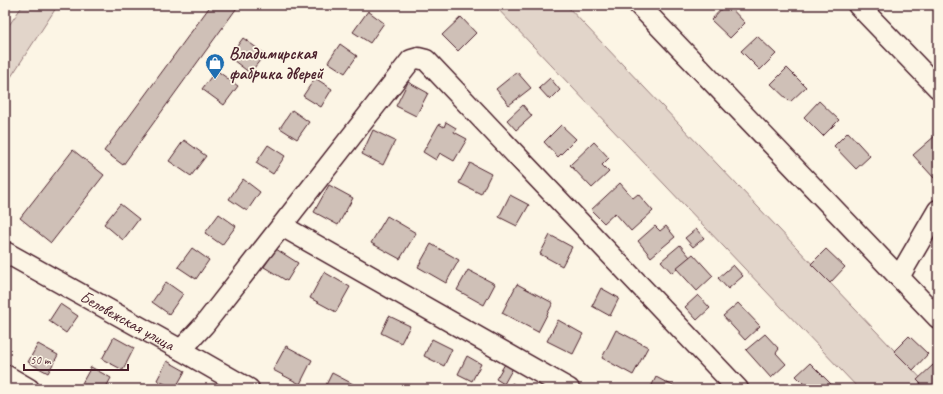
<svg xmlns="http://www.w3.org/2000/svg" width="943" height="394" viewBox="0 0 943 394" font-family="Caveat,sans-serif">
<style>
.green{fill:#e2d5ca;stroke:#967a7a}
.building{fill:#cfc0b7;stroke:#4a1f2b}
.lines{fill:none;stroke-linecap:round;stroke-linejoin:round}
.minor-casing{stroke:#4a1f2b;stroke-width:23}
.minor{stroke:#fcf5e5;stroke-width:20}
.labels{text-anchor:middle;stroke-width:3.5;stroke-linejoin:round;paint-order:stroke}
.poi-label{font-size:17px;font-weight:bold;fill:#4a1f2b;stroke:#fcf5e5;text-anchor:start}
.street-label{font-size:17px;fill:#4a1f2b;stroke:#fcf5e5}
</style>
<rect width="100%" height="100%" fill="#fcf5e5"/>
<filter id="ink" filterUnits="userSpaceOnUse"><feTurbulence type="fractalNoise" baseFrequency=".025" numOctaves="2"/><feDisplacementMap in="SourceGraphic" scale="8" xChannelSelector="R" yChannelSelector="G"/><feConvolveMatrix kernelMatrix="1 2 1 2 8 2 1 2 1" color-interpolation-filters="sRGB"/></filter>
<g filter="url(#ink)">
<g class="green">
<polygon points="23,5 58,5 5,86 5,31"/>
<polygon points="494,5 566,5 931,389 859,389"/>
</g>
<g class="building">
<polygon points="211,5 239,5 123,165 104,151"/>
<polygon points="725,5 728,5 745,23 730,38 711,20"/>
<polygon points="368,11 384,23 370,43 353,32"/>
<polygon points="461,17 476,33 458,51 442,35"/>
<polygon points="757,36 776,54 760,70 741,51"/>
<polygon points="243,38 265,54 250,73 229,57"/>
<polygon points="340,44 357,56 345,73 328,62"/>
<polygon points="787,68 806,87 790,102 771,84"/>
<polygon points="216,70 238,86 224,105 202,89"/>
<polygon points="517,72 531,88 509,105 496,89"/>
<polygon points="315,78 332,89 321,107 303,96"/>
<polygon points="550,78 560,90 550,100 539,88"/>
<polygon points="408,82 428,93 416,116 396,106"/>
<polygon points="819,101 839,120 823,136 804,117"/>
<polygon points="523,105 532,116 516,130 507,120"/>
<polygon points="292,110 309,122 297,139 280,128"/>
<polygon points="446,122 456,128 454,132 467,139 454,161 440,153 436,160 423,152 439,124 444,127"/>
<polygon points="561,125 576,139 558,157 544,142"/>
<polygon points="373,130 395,141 383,165 362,154"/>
<polygon points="848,132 870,156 856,169 834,146"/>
<polygon points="936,135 938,137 938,175 934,178 913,155"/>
<polygon points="184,140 206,156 191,176 169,161"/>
<polygon points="594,142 609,158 602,165 609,172 592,188 570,165"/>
<polygon points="268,145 285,156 273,174 256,163"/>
<polygon points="73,150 104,175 51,243 20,218"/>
<polygon points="470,163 491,174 481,194 459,183"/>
<polygon points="243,179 260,192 247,211 229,199"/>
<polygon points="620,183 633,198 638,194 653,211 631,231 615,213 604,223 591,210"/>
<polygon points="329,185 353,198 338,225 314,212"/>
<polygon points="510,195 529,205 517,226 499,217"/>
<polygon points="120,204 139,219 123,240 104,224"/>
<polygon points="219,214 236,226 222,245 205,233"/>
<polygon points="387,216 416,233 400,259 371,243"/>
<polygon points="655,226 660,231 666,226 675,237 651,257 638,241"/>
<polygon points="696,229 704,238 693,247 685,238"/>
<polygon points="550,235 572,247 562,266 540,254"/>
<polygon points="431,244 459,260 446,283 418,267"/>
<polygon points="680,245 690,257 672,273 661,261"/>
<polygon points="192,248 209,260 196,279 178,267"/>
<polygon points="276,249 298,263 287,281 264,267"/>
<polygon points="826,249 845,267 830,283 811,264"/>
<polygon points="693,254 713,276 697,291 676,268"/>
<polygon points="733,265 743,276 728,289 718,278"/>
<polygon points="468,270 495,284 484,305 457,290"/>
<polygon points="324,272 350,287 336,312 310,298"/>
<polygon points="166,282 183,294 169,314 152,302"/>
<polygon points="517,284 553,303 538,332 502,313"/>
<polygon points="601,288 619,298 610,316 592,306"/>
<polygon points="698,295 710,308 697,320 685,307"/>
<polygon points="738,303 760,326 745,340 723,316"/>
<polygon points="60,304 78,316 66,333 49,321"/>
<polygon points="389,316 410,326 401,343 381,333"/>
<polygon points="558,320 583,334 573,354 547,341"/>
<polygon points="616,330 648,347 633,375 602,358"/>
<polygon points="765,334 779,349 776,353 786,364 771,378 746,350"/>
<polygon points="909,336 928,354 913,370 894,351"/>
<polygon points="114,337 134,348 123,370 102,359"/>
<polygon points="432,339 452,349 444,366 424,356"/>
<polygon points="38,344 58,355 48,373 28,362"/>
<polygon points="286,346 312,360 300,384 273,370"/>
<polygon points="467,356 481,364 472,381 458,374"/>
<polygon points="167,361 185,371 175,389 157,380"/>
<polygon points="810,363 836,389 809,389 796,376"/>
<polygon points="505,364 513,368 504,384 496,379"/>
<polygon points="933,365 938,369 938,389 926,389 917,380"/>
<polygon points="91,367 111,378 105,389 88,389 81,385"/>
<polygon points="332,373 353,384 351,389 324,389"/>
<polygon points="656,377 679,389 650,389"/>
<polygon points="512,383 523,389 509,389"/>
</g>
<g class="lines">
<g class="minor-casing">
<g id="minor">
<polyline points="639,5 938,318"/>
<polyline points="858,5 938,88"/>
<polyline points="282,226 569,389"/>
<path id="s1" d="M5 252 181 350 249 389"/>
<polyline points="899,277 938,210"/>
<polyline points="181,350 204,325 411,60 418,58 426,60 738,389"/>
<polyline points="5,375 29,389"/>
</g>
</g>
<use href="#minor" class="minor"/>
</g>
</g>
<defs>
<g id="shop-pin" transform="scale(1)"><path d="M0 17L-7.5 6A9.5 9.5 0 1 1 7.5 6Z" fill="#1f6fb2" stroke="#fcf5e5"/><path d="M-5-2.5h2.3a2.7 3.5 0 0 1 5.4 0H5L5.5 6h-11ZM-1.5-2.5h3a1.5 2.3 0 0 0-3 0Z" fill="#fff"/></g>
</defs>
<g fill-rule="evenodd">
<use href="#shop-pin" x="215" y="63"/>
</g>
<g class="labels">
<g class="poi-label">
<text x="229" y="59">Владимирская<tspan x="229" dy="20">фабрика дверей</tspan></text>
</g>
<g class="street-label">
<text dy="6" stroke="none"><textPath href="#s1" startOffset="140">Беловежская улица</textPath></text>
</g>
</g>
<rect width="943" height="394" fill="none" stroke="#fcf5e5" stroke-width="20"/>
<rect x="10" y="10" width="923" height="374" fill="none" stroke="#4a1f2b" stroke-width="1.5" filter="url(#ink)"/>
<path d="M24 364v6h104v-6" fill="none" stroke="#4a1f2b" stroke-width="2"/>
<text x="30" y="364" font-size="12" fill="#4a1f2b" stroke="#fcf5e5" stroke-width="3" paint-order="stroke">50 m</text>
</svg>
